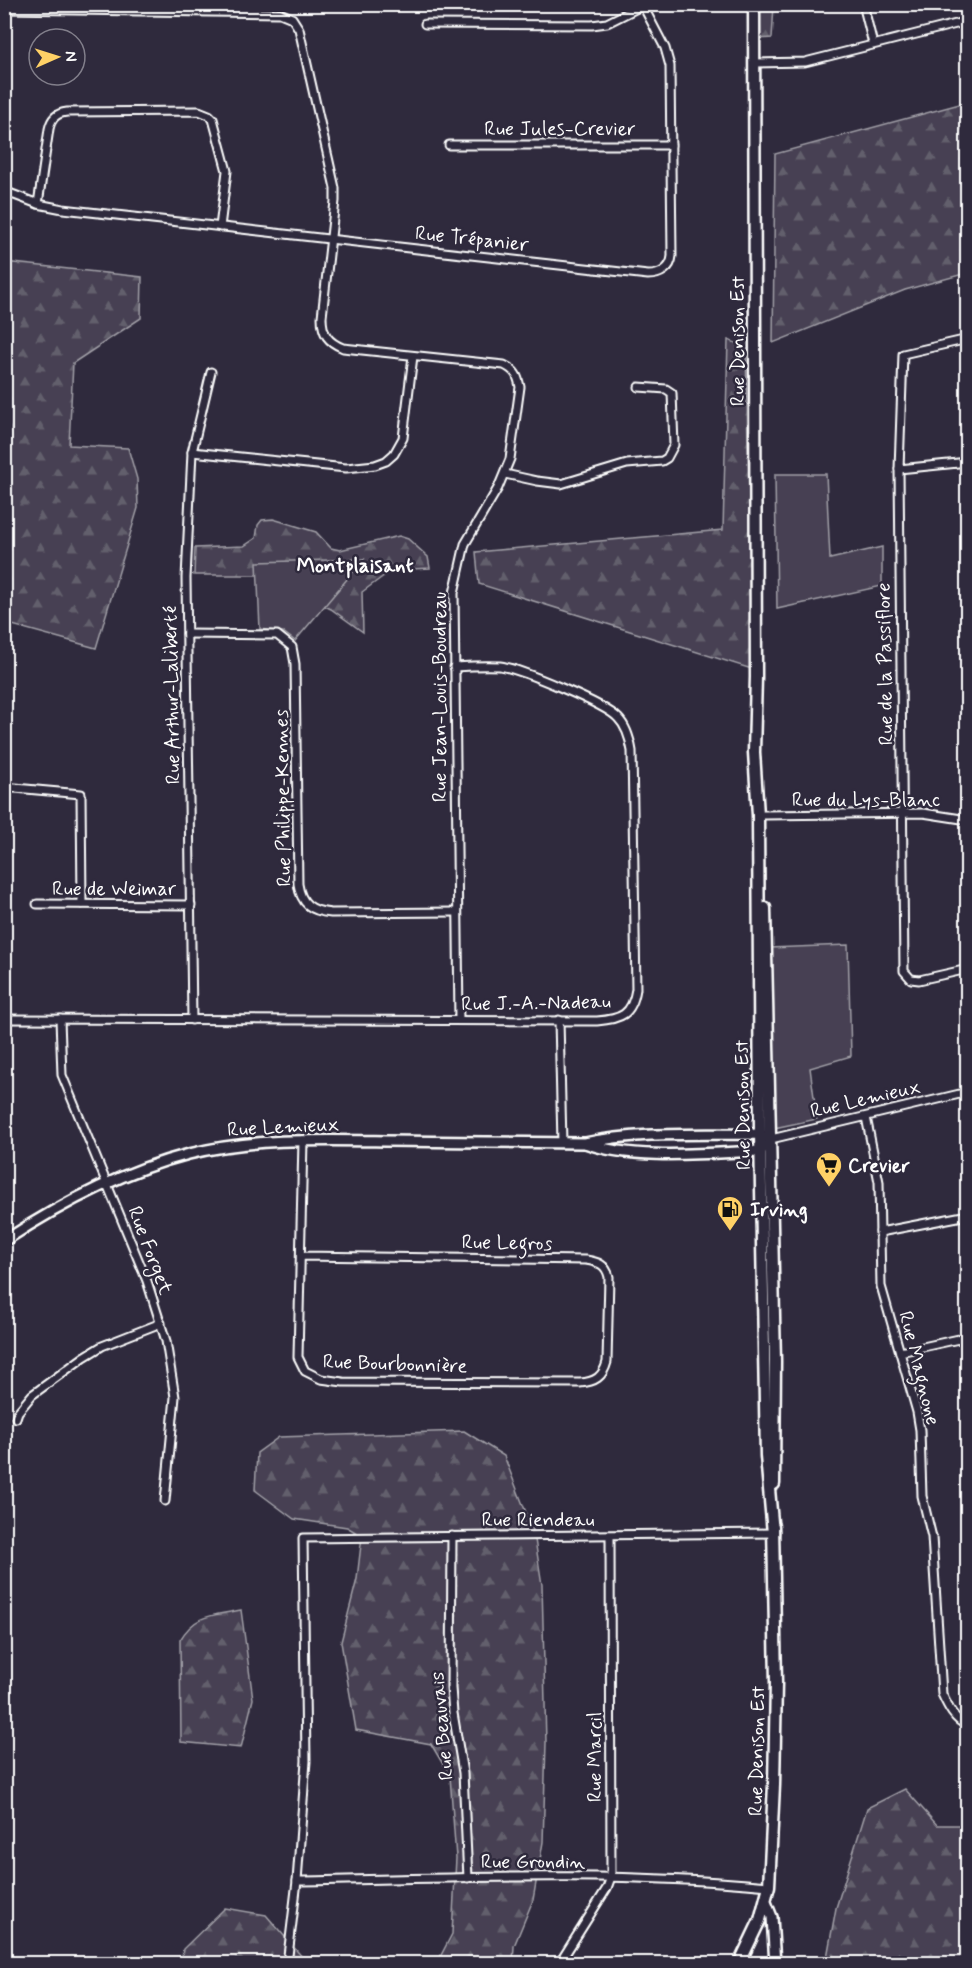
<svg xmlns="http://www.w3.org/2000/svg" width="972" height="1968" viewBox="0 0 972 1968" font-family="Mynerve,sans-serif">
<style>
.forest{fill:url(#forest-firs);stroke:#a2a0a8;stroke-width:1.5}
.park{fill:#464152;stroke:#a2a0a8;stroke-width:1.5}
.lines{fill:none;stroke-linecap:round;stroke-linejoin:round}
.street-casing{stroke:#fff;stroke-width:11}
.secondary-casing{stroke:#fff;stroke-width:14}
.primary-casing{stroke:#fff;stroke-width:15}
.street{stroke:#2f2a3d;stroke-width:7}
.secondary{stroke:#2f2a3d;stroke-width:9}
.primary{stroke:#2f2a3d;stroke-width:10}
.labels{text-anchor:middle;stroke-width:5;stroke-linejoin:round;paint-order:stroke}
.street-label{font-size:20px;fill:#fff;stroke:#2f2a3d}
.poi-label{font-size:20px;font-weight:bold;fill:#fff;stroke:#2f2a3d;text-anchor:start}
.neighbourhood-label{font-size:21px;font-weight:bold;fill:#fff;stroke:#2f2a3d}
</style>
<defs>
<pattern id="forest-firs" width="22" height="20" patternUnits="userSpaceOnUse" patternTransform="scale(1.5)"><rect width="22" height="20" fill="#464152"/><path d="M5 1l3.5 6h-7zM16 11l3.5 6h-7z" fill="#625e6c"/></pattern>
</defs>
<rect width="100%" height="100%" fill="#2f2a3d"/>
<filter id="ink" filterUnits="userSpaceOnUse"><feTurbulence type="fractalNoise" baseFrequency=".0167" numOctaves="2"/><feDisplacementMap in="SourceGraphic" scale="12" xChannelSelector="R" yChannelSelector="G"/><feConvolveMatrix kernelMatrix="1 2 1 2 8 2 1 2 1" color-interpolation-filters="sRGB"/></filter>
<g filter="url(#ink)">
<g class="forest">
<polygon points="759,5 774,5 772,38 759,39"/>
<polygon points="967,102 967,273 905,290 773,343 775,154"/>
<polygon points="4,262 142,277 141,318 73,363 69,445 128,448 137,479 138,508 96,648 5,623"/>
<polygon points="728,340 746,347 754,752 752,669 479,584 476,552 723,530"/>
<polygon points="273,519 316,532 331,548 340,550 399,536 408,539 428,557 430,568 392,570 362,592 363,632 331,609 263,575 194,575 195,548 244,546 256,538 258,525 262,520"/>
<polygon points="464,1431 504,1456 534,1533 542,1585 546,1743 543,1842 533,1900 514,1946 513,1963 437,1963 452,1934 456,1858 450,1776 431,1744 356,1730 341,1642 357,1579 362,1536 347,1527 294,1519 255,1490 257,1453 279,1437"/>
<path d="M241 1610 253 1699 241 1748 181 1742 180 1640C196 1613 213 1616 241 1610Z"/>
<polygon points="905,1789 937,1825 967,1825 967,1963 826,1963 836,1908 867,1808"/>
<polygon points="225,1908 266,1915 303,1958 313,1963 181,1964 183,1949"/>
</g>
<g class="park">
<polygon points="775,474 826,474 830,559 882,547 882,586 777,609"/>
<polygon points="364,559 295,641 283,632 260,629 257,562"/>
<polygon points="848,945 851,1056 810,1068 817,1119 774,1128 769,948"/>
</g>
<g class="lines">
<g class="street-casing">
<g id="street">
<polyline points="863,4 873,44"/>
<path d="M4 9 280 13 292 18 299 29 335 188V201L322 317C322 334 328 342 343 348L504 365C515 370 518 376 520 387L510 459 498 488 465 544 454 593 459 1020"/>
<polyline points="425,24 592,25 607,23 643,5"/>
<polyline points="754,63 805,62 968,21"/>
<polyline points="449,145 671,145"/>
<path d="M4 191 38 204 63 209 648 275C660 275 671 269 672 256L670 66 665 48 642 4"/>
<path d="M38 204 49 129C51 119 56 113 67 112L199 111 209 115 213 119 227 171 220 227"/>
<polyline points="968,339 903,354 899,469 904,971 911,979 919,980 968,969"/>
<polyline points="192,452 346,468 375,465 386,461 394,454 403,438 413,356"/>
<polyline points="899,469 968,462"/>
<polyline points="505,474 537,481 561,484 627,464 662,461 667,458 674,445 672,393 666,389 639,387"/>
<path d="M187 634 277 635 292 647 295 664 298 884C301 904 311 911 331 913L457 912"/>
<polyline points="4,787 81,794 82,904"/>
<polyline points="764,815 923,813 968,820"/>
<polyline points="37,904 191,905"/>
<path d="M4 1019 597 1021C621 1019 632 1015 636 989L632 751C630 739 627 727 618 718 605 704 520 669 500 666 485 665 469 666 454 667"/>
<polyline points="60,1019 62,1075 147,1281 166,1341 175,1397 165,1501"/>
<polyline points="192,1020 186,578 192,452 211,372"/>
<polyline points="559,1020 562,1143"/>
<path d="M866 1117 879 1182 881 1286 917 1412 920 1430 922 1496 932 1537 942 1694C948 1707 954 1720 968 1726"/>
<polyline points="771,1139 968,1092"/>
<polyline points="880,1232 968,1215"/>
<path d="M302 1256 586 1260C598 1262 606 1264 609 1277L607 1362C603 1377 595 1382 580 1383L343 1382 321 1379 305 1371 298 1357 303 1140"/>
<polyline points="900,1352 968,1337"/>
<polyline points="16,1418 18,1412 32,1395 84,1357 102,1346 161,1323"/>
<polyline points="452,1536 451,1688 453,1713 463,1773 468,1878"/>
<path d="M297 1881C454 1878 612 1871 769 1886"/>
<polyline points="287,1964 297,1881 306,1761 303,1538 773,1533"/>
<polyline points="559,1964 607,1888 611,1877 610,1536"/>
</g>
</g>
<g class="secondary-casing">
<g id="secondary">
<path d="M585 1143C634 1161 709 1153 761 1151L765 1145"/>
<path d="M4 1241C62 1203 123 1171 189 1154 253 1138 320 1140 385 1141 452 1142 518 1142 585 1143 642 1131 702 1135 760 1134L766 1137"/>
<polyline points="766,1902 772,1917 775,1964"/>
</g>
</g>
<g class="primary-casing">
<g id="primary">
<polyline points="754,4 756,677 754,752 758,815 760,1134 766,1456 773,1533"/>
<polyline points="765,908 775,1361 774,1484"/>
<polyline points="739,1964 760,1920 769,1886 774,1785 776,1683 773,1526"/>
</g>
</g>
<use href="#street" class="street"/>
<use href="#secondary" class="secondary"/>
<use href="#primary" class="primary"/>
</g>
</g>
<defs>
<g id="supermarket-pin" transform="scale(1.35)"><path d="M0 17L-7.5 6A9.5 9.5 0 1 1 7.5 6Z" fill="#ffd166" stroke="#2f2a3d"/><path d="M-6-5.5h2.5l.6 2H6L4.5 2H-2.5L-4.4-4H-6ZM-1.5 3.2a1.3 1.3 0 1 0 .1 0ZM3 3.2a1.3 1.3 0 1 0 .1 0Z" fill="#111"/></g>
<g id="fuel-pin" transform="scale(1.35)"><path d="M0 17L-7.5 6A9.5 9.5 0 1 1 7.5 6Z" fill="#ffd166" stroke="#2f2a3d"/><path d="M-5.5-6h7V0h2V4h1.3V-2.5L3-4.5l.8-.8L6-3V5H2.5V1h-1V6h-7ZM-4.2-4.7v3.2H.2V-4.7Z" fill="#111"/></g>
</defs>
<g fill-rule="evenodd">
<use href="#supermarket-pin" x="829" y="1165"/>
<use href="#fuel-pin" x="730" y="1209"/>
</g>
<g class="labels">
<g class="street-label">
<text x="560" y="135">Rue Jules-Crevier</text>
<text transform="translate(472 238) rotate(6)" y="7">Rue Trépanier</text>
<text transform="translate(737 341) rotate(-90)" y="7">Rue Denison Est</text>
<text transform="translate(884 664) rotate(-91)" y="7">Rue de la Passiflore</text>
<text transform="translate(171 695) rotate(-91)" y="7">Rue Arthur-Laliberté</text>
<text transform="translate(439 697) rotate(-90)" y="7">Rue Jean-Louis-Boudreau</text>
<text transform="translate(282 798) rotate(-91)" y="7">Rue Philippe-Kennes</text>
<text x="866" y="806">Rue du Lys-Blanc</text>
<text x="114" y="895">Rue de Weimar</text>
<text transform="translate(536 1002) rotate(-1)" y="7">Rue J.-A.-Nadeau</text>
<text transform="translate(865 1098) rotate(-13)" y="7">Rue Lemieux</text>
<text transform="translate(742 1105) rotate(-91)" y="7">Rue Denison Est</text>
<text transform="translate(283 1126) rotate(-3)" y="7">Rue Lemieux</text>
<text transform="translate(507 1242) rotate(1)" y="7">Rue Legros</text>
<text transform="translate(151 1250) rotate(69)" y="7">Rue Forget</text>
<text transform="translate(395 1363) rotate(2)" y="7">Rue Bourbonnière</text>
<text transform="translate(920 1368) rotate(76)" y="7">Rue Magnone</text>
<text x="538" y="1526">Rue Riendeau</text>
<text transform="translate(441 1726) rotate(-95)" y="7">Rue Beauvais</text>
<text transform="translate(756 1751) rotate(-89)" y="7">Rue Denison Est</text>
<text transform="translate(594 1757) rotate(-90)" y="7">Rue Marcil</text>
<text x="533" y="1868">Rue Grondin</text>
</g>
<g class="poi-label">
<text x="848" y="1172">Crevier</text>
<text x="750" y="1216">Irving</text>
</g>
<g class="neighbourhood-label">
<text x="355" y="572">Montplaisant</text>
</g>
</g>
<rect width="972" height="1968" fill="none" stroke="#2f2a3d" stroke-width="24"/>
<rect x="12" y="12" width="948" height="1944" fill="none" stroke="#fff" stroke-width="2" filter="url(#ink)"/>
<g transform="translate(57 57) rotate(87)"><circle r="28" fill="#2f2a3d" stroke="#827f8b" stroke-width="1.5"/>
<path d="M0-4.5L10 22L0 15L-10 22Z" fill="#ffd166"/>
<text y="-9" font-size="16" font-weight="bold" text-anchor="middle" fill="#ffffff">N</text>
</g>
</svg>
